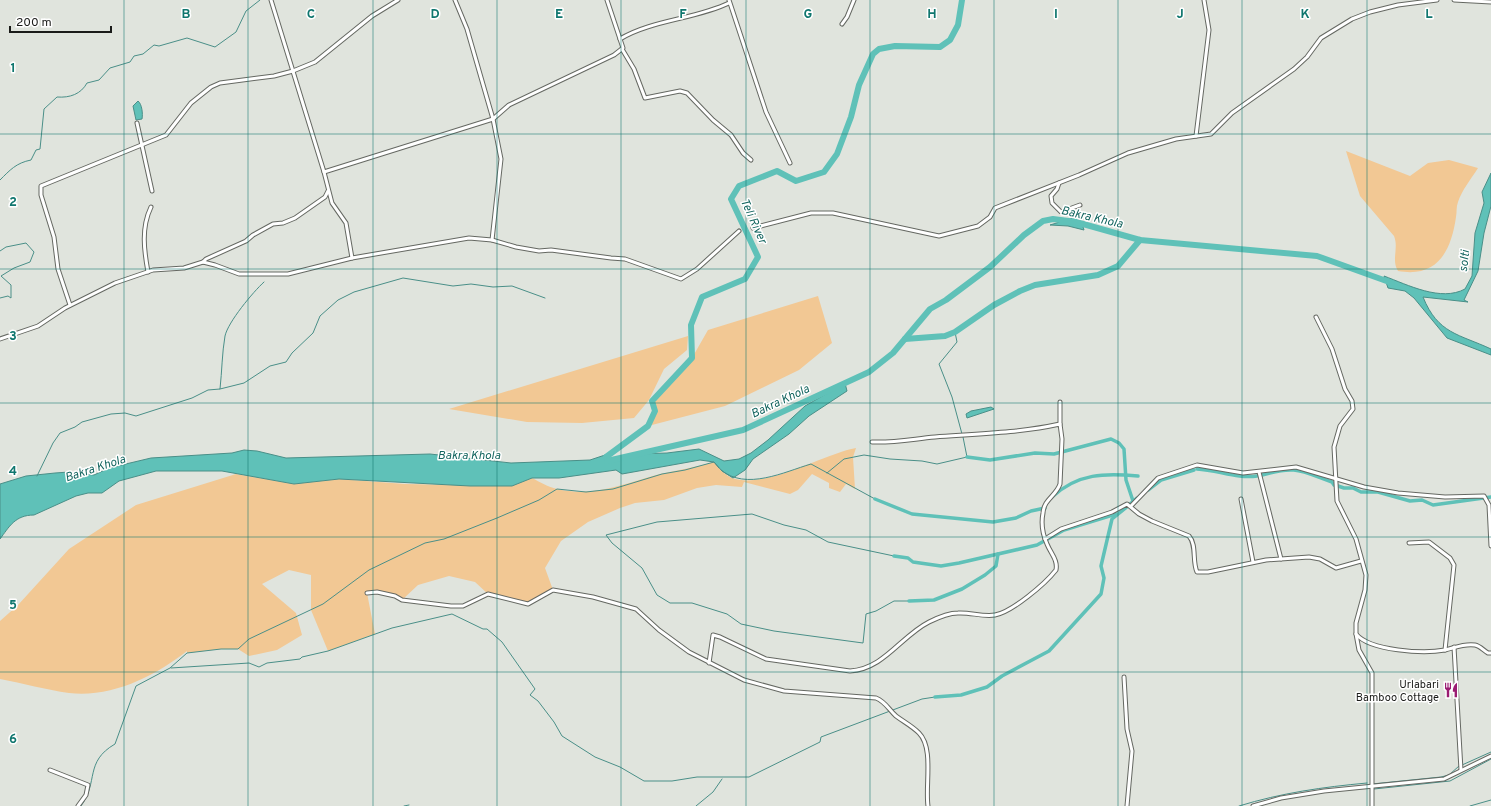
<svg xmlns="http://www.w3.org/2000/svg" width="1491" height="806" viewBox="0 0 1491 806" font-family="Overpass,sans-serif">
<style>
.green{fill:#f2c894}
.water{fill:#5fc1b8;stroke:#4a8f88}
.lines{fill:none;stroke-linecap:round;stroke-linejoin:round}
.stream{stroke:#4a8f88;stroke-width:1}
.canal{stroke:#5fc1b8;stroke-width:3.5}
.river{stroke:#5fc1b8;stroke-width:6}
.street-casing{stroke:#656862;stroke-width:5}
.street{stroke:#fff;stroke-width:3}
.grid{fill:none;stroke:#0f766e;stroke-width:1;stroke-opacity:0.55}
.labels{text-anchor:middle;stroke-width:3;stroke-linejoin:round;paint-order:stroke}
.poi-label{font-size:11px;fill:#1a1b19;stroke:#fff;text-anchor:end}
.water-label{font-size:12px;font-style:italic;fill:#13655f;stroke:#fff}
.grid-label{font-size:13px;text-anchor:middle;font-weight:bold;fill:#0f766e;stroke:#fff;stroke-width:3;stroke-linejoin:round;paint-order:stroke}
</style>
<rect width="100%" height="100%" fill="#e0e4dd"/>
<g class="green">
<path d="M1346 151 1410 176 1428 163 1449 160 1478 168C1471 179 1462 190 1458 202 1456 207 1457 212 1456 217 1451 252 1437 278 1398 271 1391 260 1399 248 1394 236L1360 196Z"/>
<polygon points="818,296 832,343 799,370 725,406 648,426 655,411 652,401 692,358 708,330"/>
<polygon points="688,336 687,350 664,369 649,400 634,418 582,423 527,422 449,409"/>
<path d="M856 448 853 457 855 489 846 484 840 492 829 488V483L812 474 798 490 790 494 744 482 742 487 716 485 697 488 664 500 635 503 620 508 588 522 561 541 545 568 553 590 528 604 488 594 475 582 449 576 418 585 402 600C391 593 380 592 367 593L375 634 328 651 311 610V575L289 570 262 584 296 613 302 635 277 650 249 656 238 649H221L187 653V651C155 676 112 698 69 693 46 690 23 683 0 679V621L18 605 69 549 136 505 236 474 294 484 339 479 405 484 512 486 532 478C540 482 548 487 557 489 593 498 626 483 660 474 678 470 696 467 714 462 719 468 725 475 732 478 765 490 823 454 856 448Z"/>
</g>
<g class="water">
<path d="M138 101C142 104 143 114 142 119L136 120 133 106Z"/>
<path d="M1491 173V206L1484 233 1478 271 1464 300 1468 302 1423 297C1438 334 1459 334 1491 349V355L1447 338 1414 298 1405 291 1388 288 1384 276C1408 285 1441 302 1465 289L1472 276 1475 233 1484 203 1482 192Z"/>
<polygon points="1073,218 1081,220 1084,230 1068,226 1050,225"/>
<path d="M845 383 847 391 809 416 789 434 753 459 745 470 733 478 722 471 714 462 700 460 622 474 616 470 559 478H532L512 486H470L339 479 294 484 222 471H156L119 481 102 493H88L76 496 34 515C15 515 9 527 0 539V484L26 476 55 473 69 472 94 475 109 468 151 458 232 453 244 450 257 451 286 458 430 454 511 463 590 460 611 453 608 460 636 454 667 453 699 449 724 461 739 459 751 453 768 440 805 406Z"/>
<polygon points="991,407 994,409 967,418 966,414 971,411"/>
</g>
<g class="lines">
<g class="stream">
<path d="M0 180C10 170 16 163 31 160L36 150 40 149 44 109 57 97C70 98 81 94 87 83L99 80 110 68 130 62 134 56 143 54 154 45 159 46 187 38 215 47 236 32 246 11 260 0"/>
<polyline points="0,251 6,247 26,243 34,252 30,262 14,268 1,276 11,285 11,298 8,296 0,298"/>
<polyline points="955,332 957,342 939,364 952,397 962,434"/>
<polyline points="220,389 244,383 270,366 286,362 292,353 313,333 320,316 338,300 354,292 403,278 453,286 471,284 493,287 512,286 545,298"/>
<path d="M721 470C746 491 784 472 811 464L875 499"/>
<polyline points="827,473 844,459 864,455 890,459 922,461 937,464 967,457 963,437"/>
<path d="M37 476 53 443 60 433 75 427 82 422 111 414 125 413 136 416 192 398 208 390 220 389C222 371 222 353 225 336 228 322 253 292 264 282"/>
<polyline points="894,556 828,542 806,530 784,525 752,514 657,522 606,535 612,543 642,568 657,595 670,603 692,603 727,614 741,624 774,631 863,643 866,614 876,611 894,601 909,601"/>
<polyline points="171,668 249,663 259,667 267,663 300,659 302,657 328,651 392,628 452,614 483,629 487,629 502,642 535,689 530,695 538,701 554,722 562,736 595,757 620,767 644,781 672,781 697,777 749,777 820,742 821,737 922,699 935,697"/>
<polyline points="1462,765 1491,752"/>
<polyline points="1372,784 1441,777 1449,775 1459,766"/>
<polyline points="1374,789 1450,781 1491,759"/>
<path d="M81 806C99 782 84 762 115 744L136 686 170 668 187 653 221 649H238L249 639 323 604 369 570 425 543 444 539 497 518 539 500 557 489 586 492 613 489 662 474 685 470 714 462 719 468"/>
<polyline points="404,806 409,805"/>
<polyline points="696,806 713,792 722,779"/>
<path d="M1239 806C1281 793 1323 787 1367 783"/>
<polyline points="1470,806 1491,800"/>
</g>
<g class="canal">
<polyline points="967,457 990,460 1035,453 1054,454 1111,439 1119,443 1124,449 1126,480 1133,501"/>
<path d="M1197 469C1218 470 1237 479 1257 476"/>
<path d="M1262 475C1296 465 1301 471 1332 482L1334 485"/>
<polyline points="1338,486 1344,488 1353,488 1361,492 1378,492 1410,501 1422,500 1433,505 1491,497"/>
<polyline points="1148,490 1161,480 1194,470"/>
<path d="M1052 497C1078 473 1105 473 1138 476"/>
<polyline points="875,499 912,514 993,522 1016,518 1031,511 1045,508"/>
<polyline points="1130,504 1137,498"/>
<polyline points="894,556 908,558 913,562 941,566 959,563 1037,545 1064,530 1116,514"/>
<polyline points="909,601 934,600 962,589 985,575 996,566 998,554"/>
<polyline points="935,697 961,695 987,687 1002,676 1049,651 1101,594 1104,578 1101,566 1112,519 1128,506"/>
</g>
<g class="river">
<polyline points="905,339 945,336 955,332 994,305 1020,291 1035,285 1098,275 1118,266 1140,240"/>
<polyline points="606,457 648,426 655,411 652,401 692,358 691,325 702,297 745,279 758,257 731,199 739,186 777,171 796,181 824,172 837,154 851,117 859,85 873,54 879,49 895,46 940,47 950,40 958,25 962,0"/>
<polyline points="607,461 743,430 869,372 893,353 930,309 946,300 990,267 1024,235 1043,221 1053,219 1076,222 1140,240 1317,256 1392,283"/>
</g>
<g class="street-casing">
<g id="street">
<polyline points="271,0 324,172 493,119 509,105 614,55 623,48 607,0"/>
<polyline points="455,0 467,29 493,119 501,159 492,240"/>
<polyline points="729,0 766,112 790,163"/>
<polyline points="1454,0 1491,2"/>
<polyline points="842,24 847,17 854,0"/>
<path d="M620 39C651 20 696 19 729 3"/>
<polyline points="622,49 634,69 645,98 680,91 687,93 713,120 731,135 743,153 751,160"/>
<polyline points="137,123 152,191"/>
<polyline points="1196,136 1209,30 1204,0"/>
<polyline points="324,172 332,203 346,223 352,258"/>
<polyline points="1059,183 1057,189 1051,196 1052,203 1061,212 1080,205"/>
<polyline points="753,228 811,213 833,213 939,236 978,226 990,217 995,208 1079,175 1128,153 1176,139 1211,134 1232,113 1294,69 1307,57 1321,38 1352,19 1370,12 1398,5 1437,0"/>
<polyline points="203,262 206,259 246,241 253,235 273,224 283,223 295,218 325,197 328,191"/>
<path d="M148 272C144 250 141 228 151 207"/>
<polyline points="70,305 58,269 54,237 41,195 41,186 166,135 191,103 211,87 220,83 274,76 293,71 315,62 372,16 398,0"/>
<path d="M1316 317 1332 349 1345 389 1352 401 1353 409 1340 426 1334 447 1337 501 1356 539 1366 575 1365 590 1356 623V634C1370 651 1424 654 1445 650 1454 648 1465 643 1475 645 1480 646 1483 650 1488 653H1491"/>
<polyline points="0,339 38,326 65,308 115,283 153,270 184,268 203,262 215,265 239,274 288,274 352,258 469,238 492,240 516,247 539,251 551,250 611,258 625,259 681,279 697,269 739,231"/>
<polyline points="1060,424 1060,402"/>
<polyline points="1259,472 1281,559"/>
<polyline points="1241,499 1253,562"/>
<polyline points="1131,506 1158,478 1197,465 1243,473 1296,467 1364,487 1398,493 1445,497 1484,496 1489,505 1491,546"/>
<path d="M1045 539 1061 529 1112 512 1127 504 1139 514 1152 521 1189 536C1197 545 1192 561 1197 572H1208L1266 560 1309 557 1320 559 1336 568 1361 561"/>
<polyline points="1409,543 1429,542 1450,558 1454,565 1445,650"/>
<path d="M367 593 377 592 395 596 402 600 451 606H463L488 594 528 604 553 590 593 597 636 609 659 630 689 652 744 680 784 691 876 698C886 702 889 710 896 716 904 722 912 726 919 733 934 748 925 785 928 806"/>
<polyline points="1356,634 1359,650 1372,673 1372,806"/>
<polyline points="1454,647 1461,770"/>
<path d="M709 663 713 635 720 637 766 659 850 671C884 669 901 636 929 622 937 618 949 613 958 613 970 612 982 617 995 615 1012 612 1045 584 1056 570 1058 560 1051 554 1047 544 1043 535 1041 523 1043 513 1044 499 1056 496 1060 484L1062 439 1060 424C1019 433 977 434 935 437 913 439 894 443 872 442"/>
<polyline points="1124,677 1127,729 1132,751 1127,806"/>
<polyline points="50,770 88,785 86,795 78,806"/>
<polyline points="1253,806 1281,798 1324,791 1444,779 1491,756"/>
</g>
</g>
<use href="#street" class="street"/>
</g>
<path class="grid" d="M124 0V806M248 0V806M373 0V806M497 0V806M621 0V806M746 0V806M870 0V806M994 0V806M1118 0V806M1242 0V806M1367 0V806M0 134H1491M0 269H1491M0 403H1491M0 537H1491M0 672H1491"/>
<defs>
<g id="restaurant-bare" transform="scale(1.2)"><path d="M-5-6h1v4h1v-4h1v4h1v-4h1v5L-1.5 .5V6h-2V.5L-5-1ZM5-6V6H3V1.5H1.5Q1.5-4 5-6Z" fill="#9a1c72" stroke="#fff" stroke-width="2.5" paint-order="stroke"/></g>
</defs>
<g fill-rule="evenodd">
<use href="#restaurant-bare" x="1451" y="690"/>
</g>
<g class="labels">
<g class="poi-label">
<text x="1439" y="688">Urlabari<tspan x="1439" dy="13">Bamboo Cottage</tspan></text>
</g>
<g class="water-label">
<text transform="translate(1092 217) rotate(13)" y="4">Bakra Khola</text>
<text transform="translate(754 221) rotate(66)" y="4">Teli River</text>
<text transform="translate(1464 261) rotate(-84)" y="4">solti</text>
<text transform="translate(780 401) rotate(-25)" y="4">Bakra Khola</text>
<text x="469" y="459">Bakra Khola</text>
<text transform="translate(95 468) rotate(-18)" y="4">Bakra Khola</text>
</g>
</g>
<g class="grid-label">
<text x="186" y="18">B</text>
<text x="311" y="18">C</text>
<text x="435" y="18">D</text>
<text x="559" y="18">E</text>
<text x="683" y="18">F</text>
<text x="808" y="18">G</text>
<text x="932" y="18">H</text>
<text x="1056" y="18">I</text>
<text x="1180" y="18">J</text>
<text x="1305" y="18">K</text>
<text x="1429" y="18">L</text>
<text x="13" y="72">1</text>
<text x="13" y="206">2</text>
<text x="13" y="340">3</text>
<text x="13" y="475">4</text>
<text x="13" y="609">5</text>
<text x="13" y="743">6</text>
</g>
<path d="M10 26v6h101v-6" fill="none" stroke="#1a1b19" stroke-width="2"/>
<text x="16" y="26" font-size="12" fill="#1a1b19" stroke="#ffffff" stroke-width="3" paint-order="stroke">200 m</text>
</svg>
